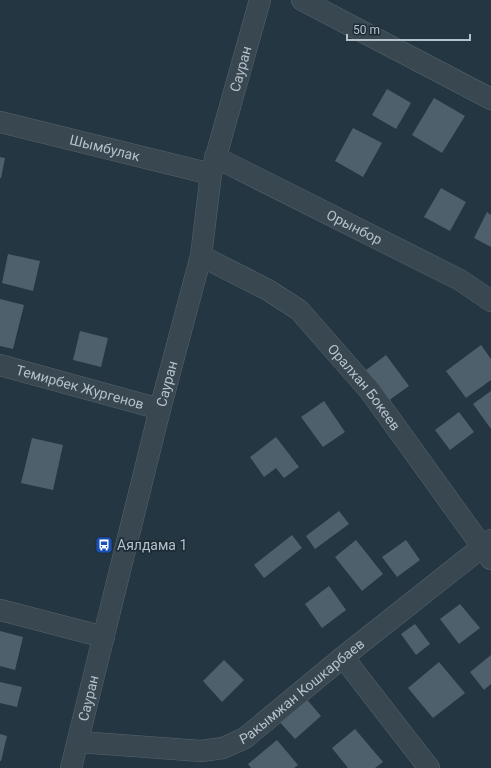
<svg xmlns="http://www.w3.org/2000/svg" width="491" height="768" viewBox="0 0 491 768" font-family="Roboto,sans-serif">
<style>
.building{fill:#4d606c}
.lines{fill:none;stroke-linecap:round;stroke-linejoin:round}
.minor-casing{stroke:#56646e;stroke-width:22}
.minor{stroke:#384750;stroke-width:21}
.labels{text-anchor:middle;stroke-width:3.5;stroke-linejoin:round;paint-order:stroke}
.street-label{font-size:14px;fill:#b5c1cb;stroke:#1d2c36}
.poi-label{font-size:14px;fill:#b5c1cb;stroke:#1d2c36;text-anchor:start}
</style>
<rect width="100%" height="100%" fill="#243641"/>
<g class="building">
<polygon points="387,89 411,103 396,129 372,115"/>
<polygon points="434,98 465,116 442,153 412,135"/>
<polygon points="353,128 382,143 363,177 335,161"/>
<polygon points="0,157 5,158 1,178 0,178"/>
<polygon points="441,188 466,202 450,231 424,217"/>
<polygon points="487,212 491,215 491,247 474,238"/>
<polygon points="8,254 40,261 33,291 2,283"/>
<polygon points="0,299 24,305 13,349 0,346"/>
<polygon points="80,331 108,338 101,367 73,360"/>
<polygon points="481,345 491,359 491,380 466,398 446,371"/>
<polygon points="386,355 409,386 388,401 366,370"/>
<polygon points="491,391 491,429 473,404"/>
<polygon points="324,401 345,432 323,447 301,417"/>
<polygon points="459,412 474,432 450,450 435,430"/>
<polygon points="276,437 299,467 284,478 276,468 264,477 250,457"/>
<polygon points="32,438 63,445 53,490 21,483"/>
<polygon points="339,511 349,524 315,549 306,536"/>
<polygon points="292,535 302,548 264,578 254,565"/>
<polygon points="356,540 383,574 362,591 335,557"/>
<polygon points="406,540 420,560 397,577 382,557"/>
<polygon points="329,586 346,610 322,628 305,604"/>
<polygon points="460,604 480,628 459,644 440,619"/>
<polygon points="415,624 430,644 416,655 401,634"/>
<polygon points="0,631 23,637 15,670 0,666"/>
<polygon points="491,655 491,684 484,690 470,672"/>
<polygon points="224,660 244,680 222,702 203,681"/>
<polygon points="439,662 465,693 433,718 408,688"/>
<polygon points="0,682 22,687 17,707 0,703"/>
<polygon points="303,695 321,716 295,739 276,718"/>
<polygon points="355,729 383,762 375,768 348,768 332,748"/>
<polygon points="0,734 7,736 1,761 0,761"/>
<polygon points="277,740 298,765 294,768 251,768 248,764"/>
</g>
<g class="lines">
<g class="minor-casing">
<g id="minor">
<polyline points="302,0 491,99"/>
<path id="s1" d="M0 122 211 174"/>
<path id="s2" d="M215 157 460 280 491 301"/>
<path id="s3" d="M201 256 268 290 299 310 370 391 491 559"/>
<path id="s4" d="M0 365 160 409"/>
<polyline points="0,610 104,637"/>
<polyline points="343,657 429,768"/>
<path id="s5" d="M79 742 201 751 223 748 245 738 343 657 491 540"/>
<path id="s6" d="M71 768 160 409 201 256 211 174 260 0"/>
</g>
</g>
<use href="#minor" class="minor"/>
</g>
<defs>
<g id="bus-square" transform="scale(0.9)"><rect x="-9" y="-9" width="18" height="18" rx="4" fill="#1a4fb4" stroke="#1d2c36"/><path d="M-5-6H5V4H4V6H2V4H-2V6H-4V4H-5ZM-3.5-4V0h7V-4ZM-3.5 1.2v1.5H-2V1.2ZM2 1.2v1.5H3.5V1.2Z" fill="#fff"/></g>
</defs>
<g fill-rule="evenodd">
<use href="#bus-square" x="104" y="545"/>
</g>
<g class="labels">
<g class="street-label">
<text dy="5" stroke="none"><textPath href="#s6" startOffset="720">Сауран</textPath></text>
<text dy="5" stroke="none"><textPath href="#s1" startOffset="108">Шымбулак</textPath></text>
<text dy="5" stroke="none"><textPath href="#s2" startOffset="156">Орынбор</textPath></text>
<text dy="5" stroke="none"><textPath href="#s6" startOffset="396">Сауран</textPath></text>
<text dy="5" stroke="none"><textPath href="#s4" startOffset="83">Темирбек Жургенов</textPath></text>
<text dy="5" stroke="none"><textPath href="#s3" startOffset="213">Оралхан Бокеев</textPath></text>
<text dy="5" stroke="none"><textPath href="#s5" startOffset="242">Ракымжан Кошкарбаев</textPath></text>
<text dy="5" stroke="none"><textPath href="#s6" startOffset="72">Сауран</textPath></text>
</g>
<g class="poi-label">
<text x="117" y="550">Аялдама 1</text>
</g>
</g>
<path d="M347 34v6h123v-6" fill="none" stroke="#b5c1cb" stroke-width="2"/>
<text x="353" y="34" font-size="12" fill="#b5c1cb" stroke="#1d2c36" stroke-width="3" paint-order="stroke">50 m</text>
</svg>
